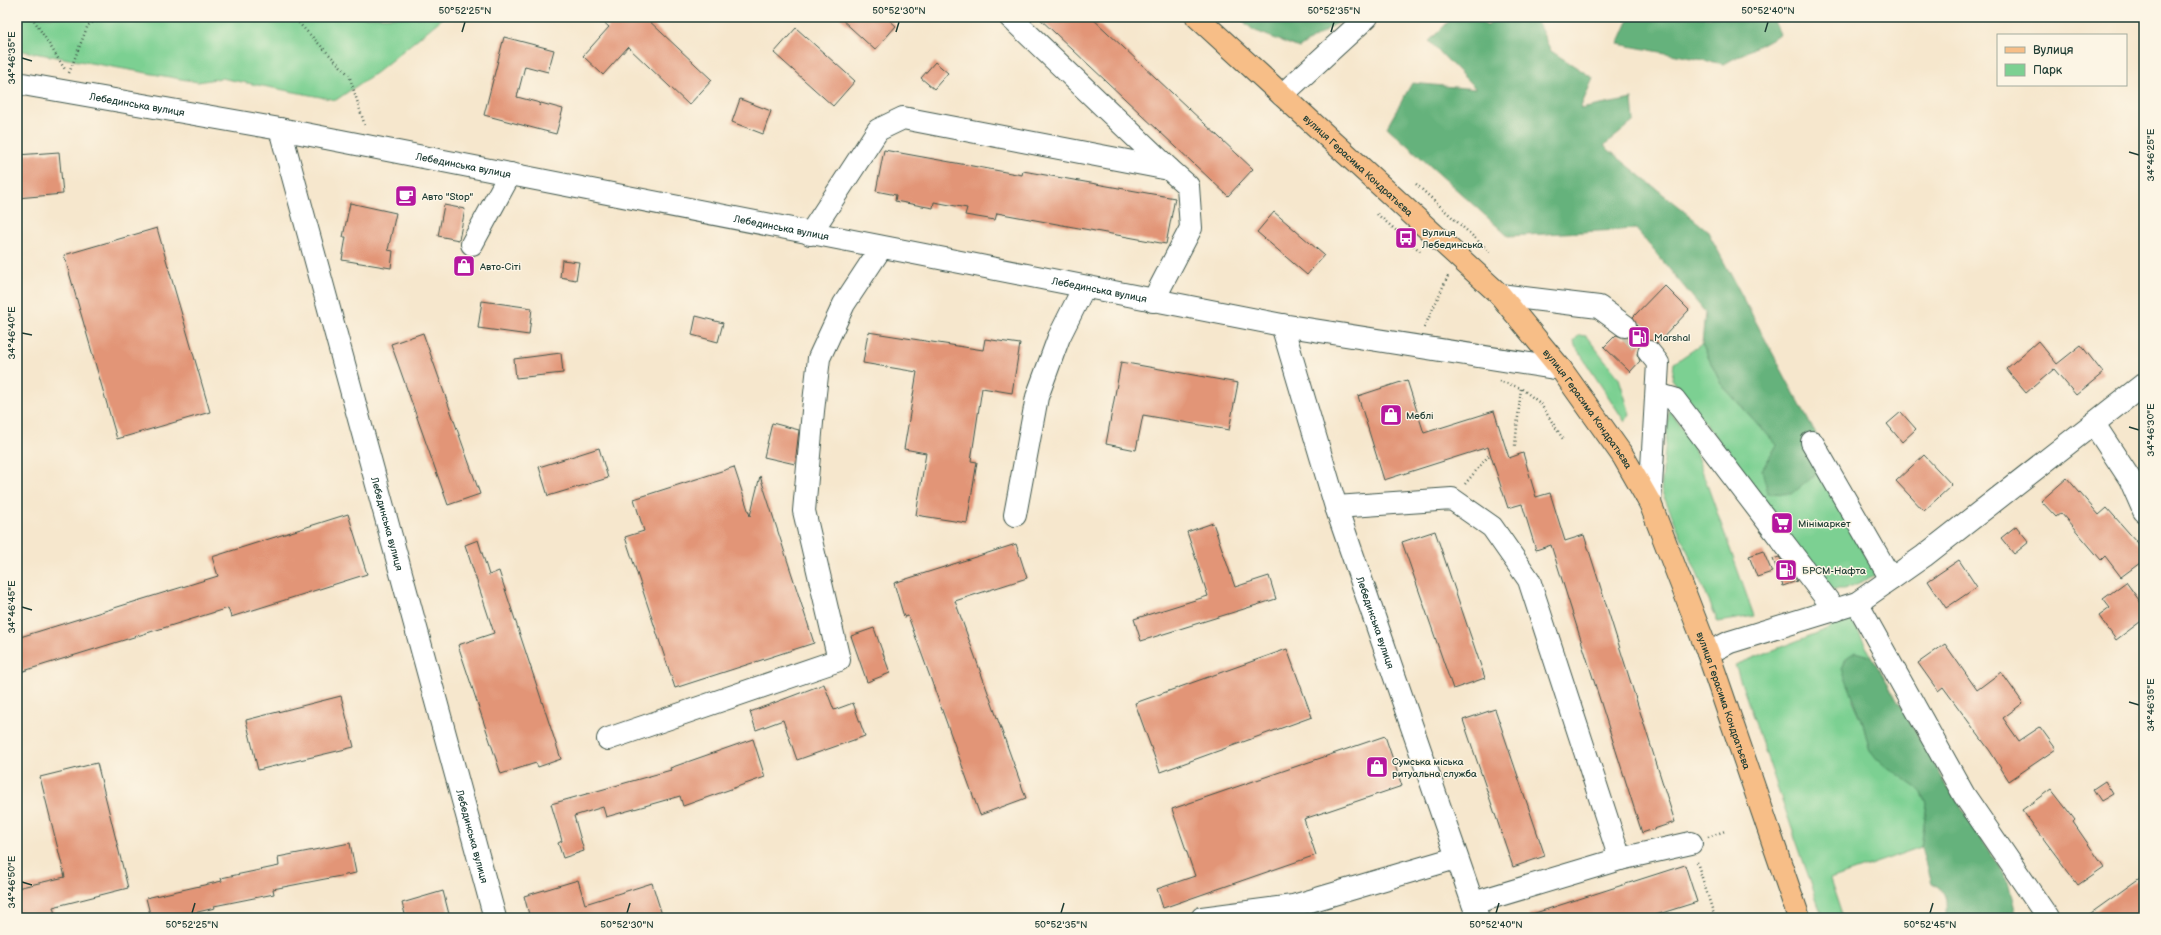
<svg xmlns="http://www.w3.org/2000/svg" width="2161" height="935" viewBox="0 0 2161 935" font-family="'Balsamiq Sans',sans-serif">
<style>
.green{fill:#7cd092;stroke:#4e8663}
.forest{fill:#65b27c;stroke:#427858}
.building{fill:#e29577}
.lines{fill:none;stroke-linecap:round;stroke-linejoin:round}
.minor-tunnel{stroke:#cbc5ae;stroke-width:22;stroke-dasharray:22 11;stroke-linecap:butt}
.minor-casing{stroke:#3f564b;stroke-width:24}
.major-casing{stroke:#3f564b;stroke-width:24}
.path{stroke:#3f564b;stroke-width:2.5;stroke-dasharray:1 3;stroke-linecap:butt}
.minor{stroke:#fff;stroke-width:22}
.major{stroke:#f7be87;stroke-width:22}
.ticks{fill:none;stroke:#1f3d34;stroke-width:1.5}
.labels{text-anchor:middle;stroke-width:3;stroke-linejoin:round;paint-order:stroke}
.street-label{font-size:10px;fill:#1f3d34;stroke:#fcf5e5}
.poi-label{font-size:10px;fill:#1f3d34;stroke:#fcf5e5;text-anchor:start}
.neatline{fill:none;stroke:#1f3d34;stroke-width:1.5}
.ticks-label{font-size:10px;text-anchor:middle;fill:#1f3d34}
</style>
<rect width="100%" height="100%" fill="#fcf5e5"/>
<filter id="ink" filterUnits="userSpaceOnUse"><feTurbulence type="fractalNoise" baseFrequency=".025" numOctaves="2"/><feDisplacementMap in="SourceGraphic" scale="8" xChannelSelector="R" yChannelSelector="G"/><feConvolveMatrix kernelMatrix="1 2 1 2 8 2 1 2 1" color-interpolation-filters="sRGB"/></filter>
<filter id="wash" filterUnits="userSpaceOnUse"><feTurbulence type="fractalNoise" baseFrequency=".012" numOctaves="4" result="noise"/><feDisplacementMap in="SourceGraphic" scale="16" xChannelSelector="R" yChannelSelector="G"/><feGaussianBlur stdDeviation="0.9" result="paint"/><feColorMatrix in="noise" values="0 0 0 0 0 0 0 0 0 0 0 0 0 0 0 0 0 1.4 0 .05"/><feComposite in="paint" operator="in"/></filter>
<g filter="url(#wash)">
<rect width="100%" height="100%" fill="#f6e7cd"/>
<g class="green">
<polygon points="17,17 444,17 377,72 336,100 221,78 198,82 17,50"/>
<polygon points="1579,335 1586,336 1619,378 1630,414 1625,422 1575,346 1574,341"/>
<polygon points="1702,344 1721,384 1777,445 1762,470 1816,468 1877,575 1845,589 1833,589 1822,580 1672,379 1674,363"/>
<polygon points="1669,409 1693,445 1754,616 1718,622 1661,490"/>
<polygon points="1849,615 1872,657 1855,652 1853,700 1862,720 1870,751 1915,786 1922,793 1927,804 1921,847 1830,879 1843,918 1823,918 1735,665 1830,628 1836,619"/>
</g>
<g class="forest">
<polygon points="1239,17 1346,17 1299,48 1253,30"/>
<polygon points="1453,17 1477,17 1487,26 1499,17 1535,17 1551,51 1593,78 1580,109 1632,99 1634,121 1604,146 1707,230 1822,446 1814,476 1792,494 1768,493 1762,470 1777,445 1721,384 1702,344 1705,312 1636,229 1508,236 1387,127 1412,83 1476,89 1429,41"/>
<polygon points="1630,17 1772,17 1780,34 1724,64 1618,44"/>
<path d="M1855 652 1872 657 1940 774 2008 881 2017 918H1947C1947 900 1950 892 1931 883L1921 847 1927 804 1922 793 1915 786 1877 760 1870 751 1862 720 1842 669 1846 658Z"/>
</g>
<g id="blocks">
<g class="building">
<polygon points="598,17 645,17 712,80 689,105 628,47 603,75 583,56 609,27"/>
<polygon points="839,17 886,17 896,26 875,50"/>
<polygon points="1038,17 1091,17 1253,169 1228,196"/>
<polygon points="796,28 855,81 833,106 774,53"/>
<polygon points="504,37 554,50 548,72 525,66 517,97 540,103 539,106 541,103 563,109 556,134 484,115"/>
<polygon points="935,62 948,73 934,89 921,78"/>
<polygon points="740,99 771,111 763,134 732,122"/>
<polygon points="884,150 1022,175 1023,171 1175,198 1166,244 997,213 995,220 965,215 967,208 934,202 933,208 895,201 896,195 876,191"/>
<polygon points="59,152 63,194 17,198 17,155"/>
<polygon points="350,203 396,213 388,250 393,251 391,268 342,260 346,237 343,237"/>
<polygon points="444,205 465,209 459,240 438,236"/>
<polygon points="1274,212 1324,255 1307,275 1257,232"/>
<polygon points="157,228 210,412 117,439 64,255"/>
<polygon points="562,260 579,262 576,280 560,277"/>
<polygon points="1664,285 1689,310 1658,343 1647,340 1641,343 1637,354 1640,361 1630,372 1604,347 1616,335 1624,338 1635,334 1637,327 1633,317"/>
<polygon points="482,301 532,308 529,335 478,328"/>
<polygon points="696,316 723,323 718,342 692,335"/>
<polygon points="868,332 983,350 985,339 1020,344 1012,393 982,388 971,461 977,462 967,523 916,515 926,453 904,449 917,372 863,363"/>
<polygon points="423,333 480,494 448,505 391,344"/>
<polygon points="2038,341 2057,364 2081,345 2103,373 2076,395 2054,369 2026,393 2006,369"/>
<polygon points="561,353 563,373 516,378 514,359"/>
<polygon points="1121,362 1238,383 1229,430 1143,415 1136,450 1106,444"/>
<polygon points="1407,380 1424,433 1494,411 1509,458 1523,453 1536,497 1550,493 1565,541 1584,535 1675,822 1642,833 1551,545 1536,550 1522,504 1508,508 1488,447 1384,480 1358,396"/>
<polygon points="1901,412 1916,429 1902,442 1887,424"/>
<polygon points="772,423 799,430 795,464 764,457"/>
<polygon points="599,448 608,478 548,496 539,467"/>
<polygon points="1924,455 1952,485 1924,511 1896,481"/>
<polygon points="734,467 750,516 760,476 814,643 675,688 625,537 644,531 634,499"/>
<polygon points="2067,478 2099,515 2107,508 2144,550 2144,560 2121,577 2105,556 2101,560 2061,513 2056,517 2041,501"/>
<polygon points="348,514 367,574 231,617 228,608 17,673 17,638 218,576 212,557"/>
<polygon points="1213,523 1235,587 1269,576 1276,599 1141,641 1134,619 1208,596 1187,532"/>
<polygon points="2016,526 2029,542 2014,554 2001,538"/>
<polygon points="1435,531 1485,678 1453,689 1402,542"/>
<polygon points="478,540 489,575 499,571 561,759 538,767 536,763 501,774 458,645 494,633 465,545"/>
<polygon points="1016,544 1027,578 955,601 1026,798 980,815 908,616 904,617 894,583"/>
<polygon points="1763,551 1772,572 1757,577 1749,556"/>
<polygon points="1779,557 1797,581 1783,586 1773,559"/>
<polygon points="1959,560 1977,587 1946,608 1928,581"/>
<polygon points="2126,582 2144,607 2144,619 2116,640 2099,616 2110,608 2103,599"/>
<polygon points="874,628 890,673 867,682 851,636"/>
<polygon points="1945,644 1977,690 2001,672 2023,703 2003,718 2019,741 2040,727 2056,749 2009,781 1990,751 1943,687 1938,691 1918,663"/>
<polygon points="1287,649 1312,717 1160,772 1135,703"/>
<polygon points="824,684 834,710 853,703 865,736 797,760 783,720 756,730 750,712"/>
<polygon points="341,696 354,747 258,770 246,720"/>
<polygon points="1495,709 1545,856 1513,867 1463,720"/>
<polygon points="1385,736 1402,786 1304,819 1316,855 1163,908 1157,889 1195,876 1172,809"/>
<polygon points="753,739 765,777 683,806 680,796 606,817 603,807 574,816 584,851 563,858 558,843 562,841 551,804 671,770 670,768"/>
<polygon points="97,763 128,888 53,907 56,918 17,918 17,888 65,877 40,777"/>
<polygon points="2105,781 2113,794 2101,801 2093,789"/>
<polygon points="2051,789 2075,820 2073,822 2104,867 2078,885 2022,810"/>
<polygon points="350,843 356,873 273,889 274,894 214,906 215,908 172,918 151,918 146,898 222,881 221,878 279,866 278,857"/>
<polygon points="1685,865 1697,902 1646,918 1530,918 1529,915"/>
<polygon points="2144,875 2144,918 2084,918"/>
<polygon points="578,880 585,904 652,883 663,918 530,918 524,896"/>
<polygon points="443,891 450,918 406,918 402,903"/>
</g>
</g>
</g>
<g filter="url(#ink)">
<use href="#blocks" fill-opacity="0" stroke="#3f564b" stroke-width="1"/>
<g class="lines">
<polyline class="minor-tunnel" points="1625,326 1649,352"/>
<g class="minor-casing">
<g id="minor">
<polyline points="1010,17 1169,169"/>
<path id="s1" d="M17 83 280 129 1282 325 1561 369"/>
<polyline points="1282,95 1367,17"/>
<path id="s2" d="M280 129 495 918"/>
<polyline points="810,234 878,130 903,118 1169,169 1188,186 1191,228 1153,301"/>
<polyline points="472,244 510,174"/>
<polyline points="1500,295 1599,307 1625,326"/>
<path id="s3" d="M1282 325 1336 507 1478 918"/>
<polyline points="1649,352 1658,363 1650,503"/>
<polyline points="1657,394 1674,399 1835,610"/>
<polyline points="2094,424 2130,479 2144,511"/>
<polyline points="1812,442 1891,579"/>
<polyline points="1336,507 1452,499 1492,527 1529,580 1620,859 1473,903"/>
<polyline points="1015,515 1037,397 1059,337 1084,287"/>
<polyline points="1857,603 1964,795 2048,918"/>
<polyline points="1708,653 1730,642 1857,603 1924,556 2144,384"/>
<polyline points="608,739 839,660 804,511 813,411 819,358 844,304 881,248"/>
<polyline points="1620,859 1691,843"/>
<polyline points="1202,918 1293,906 1456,858"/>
</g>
</g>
<g class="major-casing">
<g id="major">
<path id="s4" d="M1197 17 1500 295 1561 369 1623 456 1650 503 1708 653 1799 918"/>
</g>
</g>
<g class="path">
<polyline points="32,17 66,71"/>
<polyline points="293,17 349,75 365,126"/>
<polyline points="69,73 88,25 102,17"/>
<polyline points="1416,184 1490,252"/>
<polyline points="1377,214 1420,251"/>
<polyline points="1424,328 1448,276"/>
<polyline points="1499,381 1521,388 1515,446"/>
<polyline points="1522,389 1540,403 1563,439"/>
<polyline points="1465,484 1490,454"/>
<polyline points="1708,837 1725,831"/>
<polyline points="1697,862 1715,918"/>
</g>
<use href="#minor" class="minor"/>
<use href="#major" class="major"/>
</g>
</g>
<path class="ticks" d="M462 32 465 22M896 32 899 22M1331 32 1334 22M1765 32 1768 22M22 58 32 61M2129 152 2139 155M22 333 32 335M2129 427 2139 430M22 607 32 610M2129 702 2139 705M22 882 32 885M192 913 195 903M627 913 630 903M1061 913 1064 903M1496 913 1499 903M1930 913 1933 903"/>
<defs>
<g id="cafe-square" transform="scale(1.15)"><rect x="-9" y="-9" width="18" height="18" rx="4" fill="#b5179e" stroke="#fcf5e5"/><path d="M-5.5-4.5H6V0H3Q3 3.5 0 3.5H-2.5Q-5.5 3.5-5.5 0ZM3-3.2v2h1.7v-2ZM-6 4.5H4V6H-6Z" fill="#fff"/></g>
<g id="bus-square" transform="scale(1.15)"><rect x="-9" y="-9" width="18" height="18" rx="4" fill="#b5179e" stroke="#fcf5e5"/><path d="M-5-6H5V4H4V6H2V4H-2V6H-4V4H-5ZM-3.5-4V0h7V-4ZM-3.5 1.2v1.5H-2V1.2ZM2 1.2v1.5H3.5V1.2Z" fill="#fff"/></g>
<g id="shop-square" transform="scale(1.15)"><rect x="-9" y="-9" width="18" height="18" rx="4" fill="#b5179e" stroke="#fcf5e5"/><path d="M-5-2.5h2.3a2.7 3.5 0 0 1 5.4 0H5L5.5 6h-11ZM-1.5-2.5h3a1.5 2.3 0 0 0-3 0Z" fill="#fff"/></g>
<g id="fuel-square" transform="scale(1.15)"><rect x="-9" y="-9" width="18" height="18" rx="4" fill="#b5179e" stroke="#fcf5e5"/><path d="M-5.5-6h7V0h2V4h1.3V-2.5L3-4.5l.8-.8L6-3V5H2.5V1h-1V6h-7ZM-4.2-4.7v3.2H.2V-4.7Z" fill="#fff"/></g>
<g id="supermarket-square" transform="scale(1.15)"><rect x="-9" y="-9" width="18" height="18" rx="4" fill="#b5179e" stroke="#fcf5e5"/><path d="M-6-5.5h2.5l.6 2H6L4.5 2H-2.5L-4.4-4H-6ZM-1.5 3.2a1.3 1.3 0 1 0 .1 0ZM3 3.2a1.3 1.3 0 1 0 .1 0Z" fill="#fff"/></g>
</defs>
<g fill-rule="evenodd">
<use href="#cafe-square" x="406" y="196"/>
<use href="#bus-square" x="1406" y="238"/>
<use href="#shop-square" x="464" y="266"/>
<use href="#fuel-square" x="1639" y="337"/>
<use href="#shop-square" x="1391" y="415"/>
<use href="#supermarket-square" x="1782" y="523"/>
<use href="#fuel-square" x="1786" y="570"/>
<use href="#shop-square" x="1377" y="767"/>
</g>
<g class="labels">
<g class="street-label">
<text dy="4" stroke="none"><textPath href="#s1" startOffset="122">Лебединська вулиця</textPath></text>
<text dy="4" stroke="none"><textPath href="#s4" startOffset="219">вулиця Герасима Кондратьєва</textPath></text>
<text dy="4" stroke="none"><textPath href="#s1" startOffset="454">Лебединська вулиця</textPath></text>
<text dy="4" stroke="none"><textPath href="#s1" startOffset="778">Лебединська вулиця</textPath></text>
<text dy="4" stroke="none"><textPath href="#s1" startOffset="1102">Лебединська вулиця</textPath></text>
<text dy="4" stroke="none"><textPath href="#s4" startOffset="555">вулиця Герасима Кондратьєва</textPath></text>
<text dy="4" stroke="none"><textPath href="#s2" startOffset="409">Лебединська вулиця</textPath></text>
<text dy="4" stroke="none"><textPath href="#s3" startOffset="312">Лебединська вулиця</textPath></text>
<text dy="4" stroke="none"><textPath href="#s4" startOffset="879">вулиця Герасима Кондратьєва</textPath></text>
<text dy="4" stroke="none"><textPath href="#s2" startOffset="733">Лебединська вулиця</textPath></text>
</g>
<g class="poi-label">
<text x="422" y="200">Авто "Stop"</text>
<text x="1422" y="236">Вулиця<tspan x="1422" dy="12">Лебединська</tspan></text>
<text x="480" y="270">Авто-Сіті</text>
<text x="1654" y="341">Marshal</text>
<text x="1406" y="419">Меблі</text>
<text x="1798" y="527">Мінімаркет</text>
<text x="1802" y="574">БРСМ-Нафта</text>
<text x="1392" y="765">Сумська міська<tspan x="1392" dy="12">ритуальна служба</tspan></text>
</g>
</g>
<rect width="2161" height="935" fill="none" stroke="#fcf5e5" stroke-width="44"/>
<rect x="1997" y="34" width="130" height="52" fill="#fcf5e5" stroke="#a4ab9e"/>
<rect x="2005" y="47" width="20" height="6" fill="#f7be87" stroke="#a4ab9e"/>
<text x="2033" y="54" font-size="12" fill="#1f3d34">Вулиця</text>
<rect x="2005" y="64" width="20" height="12" fill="#7cd092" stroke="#a4ab9e"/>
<text x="2033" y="74" font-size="12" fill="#1f3d34">Парк</text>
<rect x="22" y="22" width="2117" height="891" class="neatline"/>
<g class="ticks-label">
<text x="465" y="14">50°52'25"N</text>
<text x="899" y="14">50°52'30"N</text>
<text x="1334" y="14">50°52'35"N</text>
<text x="1768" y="14">50°52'40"N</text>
<text transform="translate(11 58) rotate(-90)" y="4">34°46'35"E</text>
<text transform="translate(2150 155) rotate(-90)" y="4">34°46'25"E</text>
<text transform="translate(11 333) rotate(-90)" y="4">34°46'40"E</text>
<text transform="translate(2150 430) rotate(-90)" y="4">34°46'30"E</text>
<text transform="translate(11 607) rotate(-90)" y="4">34°46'45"E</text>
<text transform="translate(2150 705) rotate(-90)" y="4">34°46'35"E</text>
<text transform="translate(11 882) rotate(-90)" y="4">34°46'50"E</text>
<text x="192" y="928">50°52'25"N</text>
<text x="627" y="928">50°52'30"N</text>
<text x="1061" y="928">50°52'35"N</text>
<text x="1496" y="928">50°52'40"N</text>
<text x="1930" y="928">50°52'45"N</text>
</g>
</svg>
